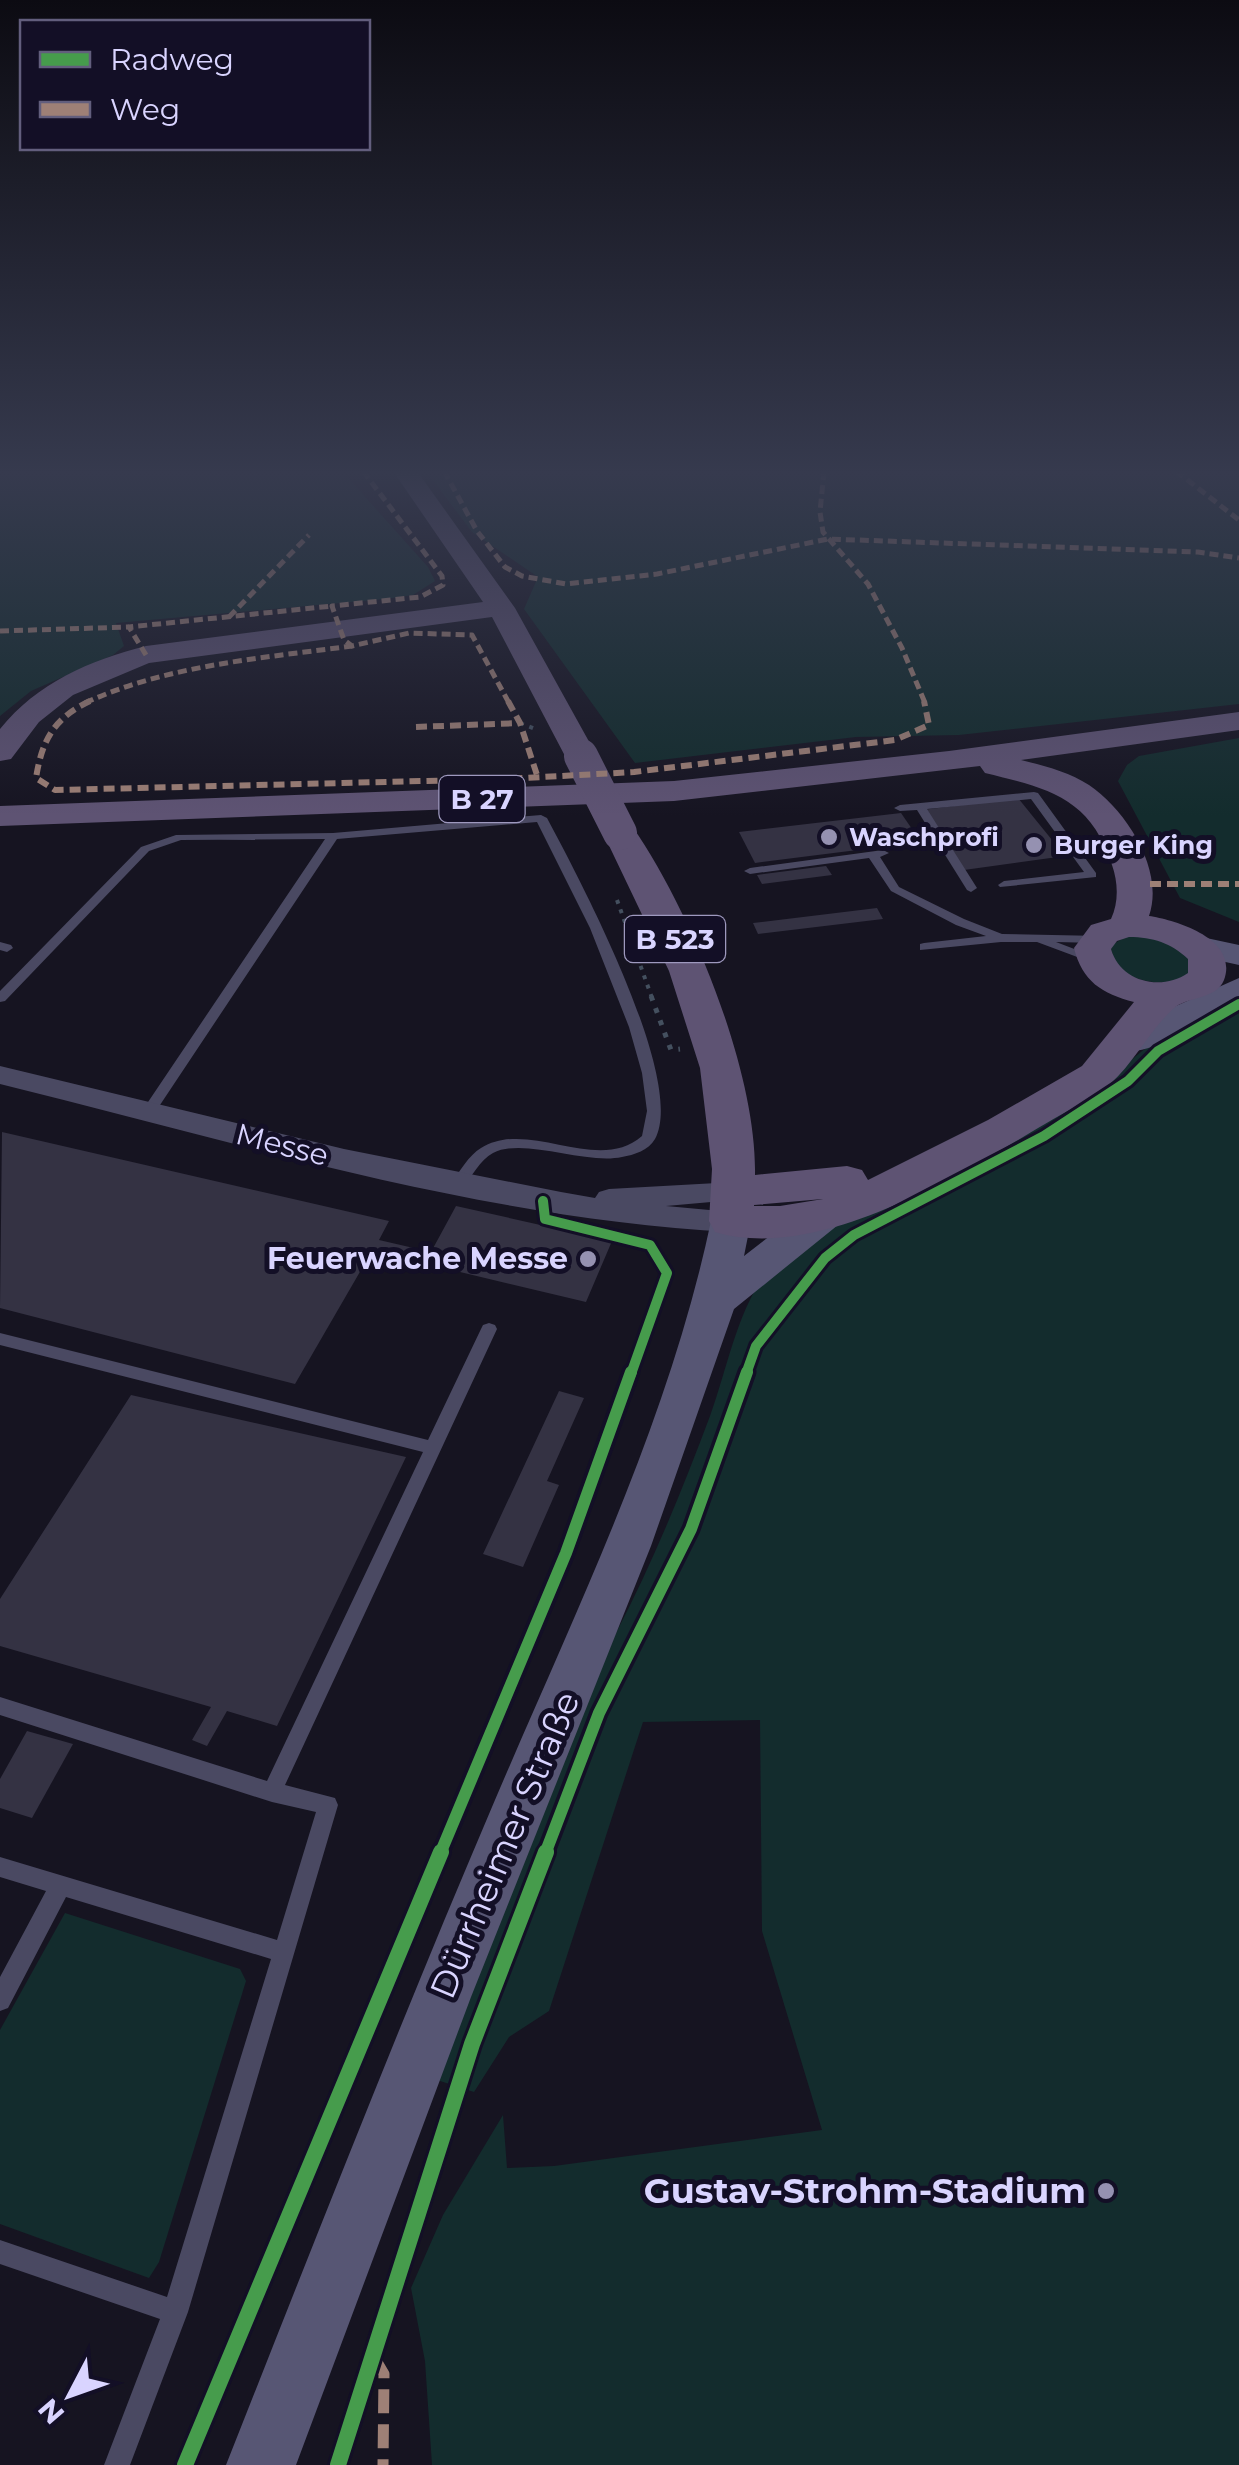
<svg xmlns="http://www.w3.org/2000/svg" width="1239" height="2465" viewBox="0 0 1239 2465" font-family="Montserrat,sans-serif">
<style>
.green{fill:#132c2d}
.building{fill:#343243}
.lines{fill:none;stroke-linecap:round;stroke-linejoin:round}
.path-far1{stroke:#44505f;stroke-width:4;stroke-dasharray:4 6;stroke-linecap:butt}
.path{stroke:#44505f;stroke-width:5;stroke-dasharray:5 8;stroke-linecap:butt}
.lane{fill:#4a4962;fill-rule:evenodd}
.street{fill:#4a4962;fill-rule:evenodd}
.secondary{fill:#575674;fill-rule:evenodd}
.primary{fill:#5e5373;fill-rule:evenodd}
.primary-bridge{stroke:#5e5373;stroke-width:34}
.quiet-far2{stroke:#9e8076;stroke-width:5;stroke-dasharray:9 5;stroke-linecap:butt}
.quiet-far1{stroke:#9e8076;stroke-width:6;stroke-dasharray:11 6;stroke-linecap:butt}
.quiet{stroke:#9e8076;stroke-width:11;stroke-dasharray:24 11;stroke-linecap:butt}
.cycleway-far2-casing{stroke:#130f26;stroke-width:16}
.cycleway-far1-casing{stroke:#130f26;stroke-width:19}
.cycleway-casing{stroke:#130f26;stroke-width:22}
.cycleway-far2{stroke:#469c4c;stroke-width:10}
.cycleway-far1{stroke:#469c4c;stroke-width:12}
.cycleway{stroke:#469c4c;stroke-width:16}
.poi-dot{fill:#9591b1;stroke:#130f26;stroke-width:4}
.labels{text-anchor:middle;stroke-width:10;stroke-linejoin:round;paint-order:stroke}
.far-poi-label{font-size:25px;font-weight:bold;fill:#d9d4ff;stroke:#130f26;text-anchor:start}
.shield{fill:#130f26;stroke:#9e99be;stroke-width:2.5}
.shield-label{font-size:28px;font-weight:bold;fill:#d9d4ff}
.street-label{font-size:30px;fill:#d9d4ff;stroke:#130f26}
.poi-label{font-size:30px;font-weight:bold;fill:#d9d4ff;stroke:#130f26;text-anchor:end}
.near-street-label{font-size:35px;fill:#d9d4ff;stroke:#130f26}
.near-poi-label{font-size:35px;font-weight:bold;fill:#d9d4ff;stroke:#130f26;text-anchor:end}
</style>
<rect width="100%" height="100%" fill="#161421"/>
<g class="green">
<polygon points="0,471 342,471 428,567 435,581 413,595 385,599 116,623 124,646 113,655 31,691 0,716"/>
<polygon points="426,471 1239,471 1239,704 959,735 856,737 635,763 524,609 538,577 472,532"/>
<polygon points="1239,738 1239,922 1180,898 1118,781 1127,765 1139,756"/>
<path d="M1154 935 1189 952 1190 976C1162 987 1143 983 1117 970L1110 946 1127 936Z"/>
<path d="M1239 995V2465H432L425 2361 411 2288 443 2215 503 2115 507 2168 554 2166 822 2130 762 1931 760 1720 643 1722 549 2011 509 2037 474 2092 437 2080 615 1635C652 1564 682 1491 710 1416 731 1358 739 1295 785 1250L1117 1074C1152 1037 1193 1017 1239 995Z"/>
<polygon points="65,1913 240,1969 246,1981 159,2262 149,2278 0,2224 0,2030"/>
</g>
<g class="building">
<polygon points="1018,798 1065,856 964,870 922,810"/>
<polygon points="901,813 921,842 755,863 739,832"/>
<polygon points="826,866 832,875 762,884 757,875"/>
<polygon points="877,908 883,919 758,934 753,923"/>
<polygon points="2,1132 389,1221 379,1240 431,1252 456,1206 612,1241 586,1302 372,1251 295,1384 0,1308"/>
<polygon points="559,1391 584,1398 547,1481 559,1485 523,1567 483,1554"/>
<polygon points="131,1395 406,1457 277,1726 227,1711 207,1746 192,1740 211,1707 0,1646 0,1599"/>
<polygon points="27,1731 73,1744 32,1818 0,1808 0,1779"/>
</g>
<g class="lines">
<g class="path-far1">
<polyline points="520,723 535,729"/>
<polyline points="617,900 652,998"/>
</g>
<polyline class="path" points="651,996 671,1050 680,1049"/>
<g class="lane">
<polygon points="1034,792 1038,793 1096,873 1096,877 1000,887 998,885 1004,881 1084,872 1031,799 927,809 977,888 971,892 967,890 917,810 900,811 894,808 900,805"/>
<path d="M541 815 547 818C578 876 687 1080 655 1139 649 1150 634 1155 622 1157 585 1165 524 1137 493 1153 480 1160 472 1176 463 1188L458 1189 451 1184C459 1172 469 1155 481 1148 530 1118 597 1175 642 1136L647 1111 642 1073 629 1027 590 928 537 822 337 839 154 1114H144L142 1111 325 839 181 840 149 851 5 1001 0 1002V991L141 847 176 835 333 833Z"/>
<polygon points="883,850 889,853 880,857 899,887 964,919 1002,934 1101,936 1103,939 1097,943 1056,942 1098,958 1092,962 1088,961 1037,942 1001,942 920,950 920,944 924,943 986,936 956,925 891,891 869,858 750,874 744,871 750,868"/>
<polygon points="0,942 11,945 13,948 7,952 0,950"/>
<polygon points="489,1323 495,1325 497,1329 285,1785 335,1798 338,1805 188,2312 130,2465 104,2465 160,2319 0,2264 0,2240 167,2297 271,1959 66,1897 8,2008 0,2011 0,1977 46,1891 0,1877 0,1857 277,1940 316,1812 272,1802 0,1715 0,1697 267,1781 423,1452 0,1345 0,1333 428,1440 481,1329 483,1325"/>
</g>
<path class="street" d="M0 1066 344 1149 561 1192 595 1198 599 1192 609 1189 735 1182 745 1185 750 1192 745 1199 666 1206 742 1213 746 1221 742 1229 731 1232C483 1219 240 1143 0 1084Z"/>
<g class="secondary">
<polygon points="1197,936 1239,945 1239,965 1185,953 1181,946 1185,939"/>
<path d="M1239 978V1002C1205 1019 1152 1060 1113 1050L1107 1042 1113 1034Z"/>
<path d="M824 1201 838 1205 844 1215 838 1225 734 1309 651 1546 471 1997 296 2465H226C313 2245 399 2025 492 1807 573 1616 668 1425 711 1221L717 1211 731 1207 745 1211 751 1221 744 1256 810 1205Z"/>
</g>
<g class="primary">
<path d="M393 471H417L515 608 597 756 592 763H570L565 756 492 617 149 663 73 695 39 722 11 759 0 761V729C37 683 90 660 146 646L483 602Z"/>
<path d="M1239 712V730L1021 760C1045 766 1069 772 1089 785 1126 810 1165 870 1149 916 1176 920 1239 939 1224 980 1216 1000 1187 996 1173 1009 1149 1031 1134 1063 1110 1084 1092 1100 1066 1111 1045 1124 959 1175 818 1263 715 1232L709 1221 712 1169 700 1068 669 971 603 833 608 826H632C691 911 757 1071 755 1175L847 1166 862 1170 868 1180 988 1120 1082 1066 1134 1002C1102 994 1082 981 1074 948L1091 925 1111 919C1119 902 1118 882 1112 865 1090 796 1046 788 985 773L980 766 674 801 0 826V806L674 781 949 751ZM1129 937C1153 937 1171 943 1188 959V973C1160 992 1120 981 1111 949L1117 941ZM823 1199 780 1206H754V1205Z"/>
</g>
<polyline class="primary-bridge" points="581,756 620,833"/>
<g class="quiet-far2">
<polyline points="363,471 442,576 443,585 420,597 332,606 344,640 352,646 409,633 472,635 509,703"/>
<polyline points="444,471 477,531 505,567 522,576 566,584 657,574 828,539 1198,552 1239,558"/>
<polyline points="824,471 820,512 823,532 868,584 902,648 925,703"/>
<polyline points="1176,471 1239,520"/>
<polyline points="229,617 309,535"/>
<polyline points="0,631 129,627"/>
<polyline points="146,655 129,627 332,606"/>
<path d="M85 703C167 665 263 658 352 646"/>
</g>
<g class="quiet-far1">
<path d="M90 701C54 718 42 740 36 778L55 790 506 779 634 772 895 740 929 725 924 701"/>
<polyline points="508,701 520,723 537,775"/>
<polyline points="416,727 520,723"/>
<polyline points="1150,884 1239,884"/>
</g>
<polyline class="quiet" points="374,2357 384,2374 383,2465"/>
<g class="cycleway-far2-casing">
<g id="cycleway-far2">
<polyline points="543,1201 545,1219 650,1245 667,1273 631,1374"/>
<polyline points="746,1374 756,1346 825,1258 854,1235 1044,1136 1128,1081 1158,1051 1239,1004"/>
</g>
</g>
<g class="cycleway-far1-casing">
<g id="cycleway-far1">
<polyline points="440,1854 566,1553 631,1372"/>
<polyline points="545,1854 599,1713 691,1529 747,1372"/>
</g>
</g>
<g class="cycleway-casing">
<g id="cycleway">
<polyline points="185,2465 441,1852"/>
<polyline points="338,2465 472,2044 546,1852"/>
</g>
</g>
<use href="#cycleway-far2" class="cycleway-far2"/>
<use href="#cycleway-far1" class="cycleway-far1"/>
<use href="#cycleway" class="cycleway"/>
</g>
<linearGradient id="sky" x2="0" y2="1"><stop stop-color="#0c0b12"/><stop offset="0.58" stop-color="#363a4e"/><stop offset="1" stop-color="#363a4e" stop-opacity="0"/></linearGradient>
<rect width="1239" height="816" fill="url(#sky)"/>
<g class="poi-dot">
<circle cx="829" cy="837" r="10"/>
<circle cx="1034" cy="845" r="10"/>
<circle cx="588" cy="1259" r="10"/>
<circle cx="1106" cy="2191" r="10"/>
</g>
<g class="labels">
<g class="far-poi-label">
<text x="849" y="846">Waschprofi</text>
<text x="1054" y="854">Burger King</text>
</g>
<g class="shield">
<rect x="439.5" y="776" width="85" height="46" rx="8"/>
<rect x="625" y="916" width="100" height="46" rx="8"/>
</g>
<g class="shield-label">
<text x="482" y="809">B 27</text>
<text x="675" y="949">B 523</text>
</g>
<g class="street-label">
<text transform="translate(282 1145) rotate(14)" y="10">Messe</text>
</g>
<g class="poi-label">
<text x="568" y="1269">Feuerwache Messe</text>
</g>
<g class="near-street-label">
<text transform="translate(505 1845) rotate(-67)" y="12">Dürrheimer Straße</text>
</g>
<g class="near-poi-label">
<text x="1086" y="2203">Gustav-Strohm-Stadium</text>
</g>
</g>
<rect x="20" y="20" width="350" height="130" fill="#130f26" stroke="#625e7d" stroke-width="2.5"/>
<rect x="40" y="52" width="50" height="15" fill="#469c4c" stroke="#625e7d" stroke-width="2.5"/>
<text x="110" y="70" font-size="30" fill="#d9d4ff">Radweg</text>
<rect x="40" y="102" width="50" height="15" fill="#9e8076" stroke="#625e7d" stroke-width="2.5"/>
<text x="110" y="120" font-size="30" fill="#d9d4ff">Weg</text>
<g transform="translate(70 2395) rotate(229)" stroke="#130f26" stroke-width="8" paint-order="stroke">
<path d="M0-8L18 38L0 25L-18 38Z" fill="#d9d4ff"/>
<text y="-15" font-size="28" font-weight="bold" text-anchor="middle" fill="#d9d4ff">N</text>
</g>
</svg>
